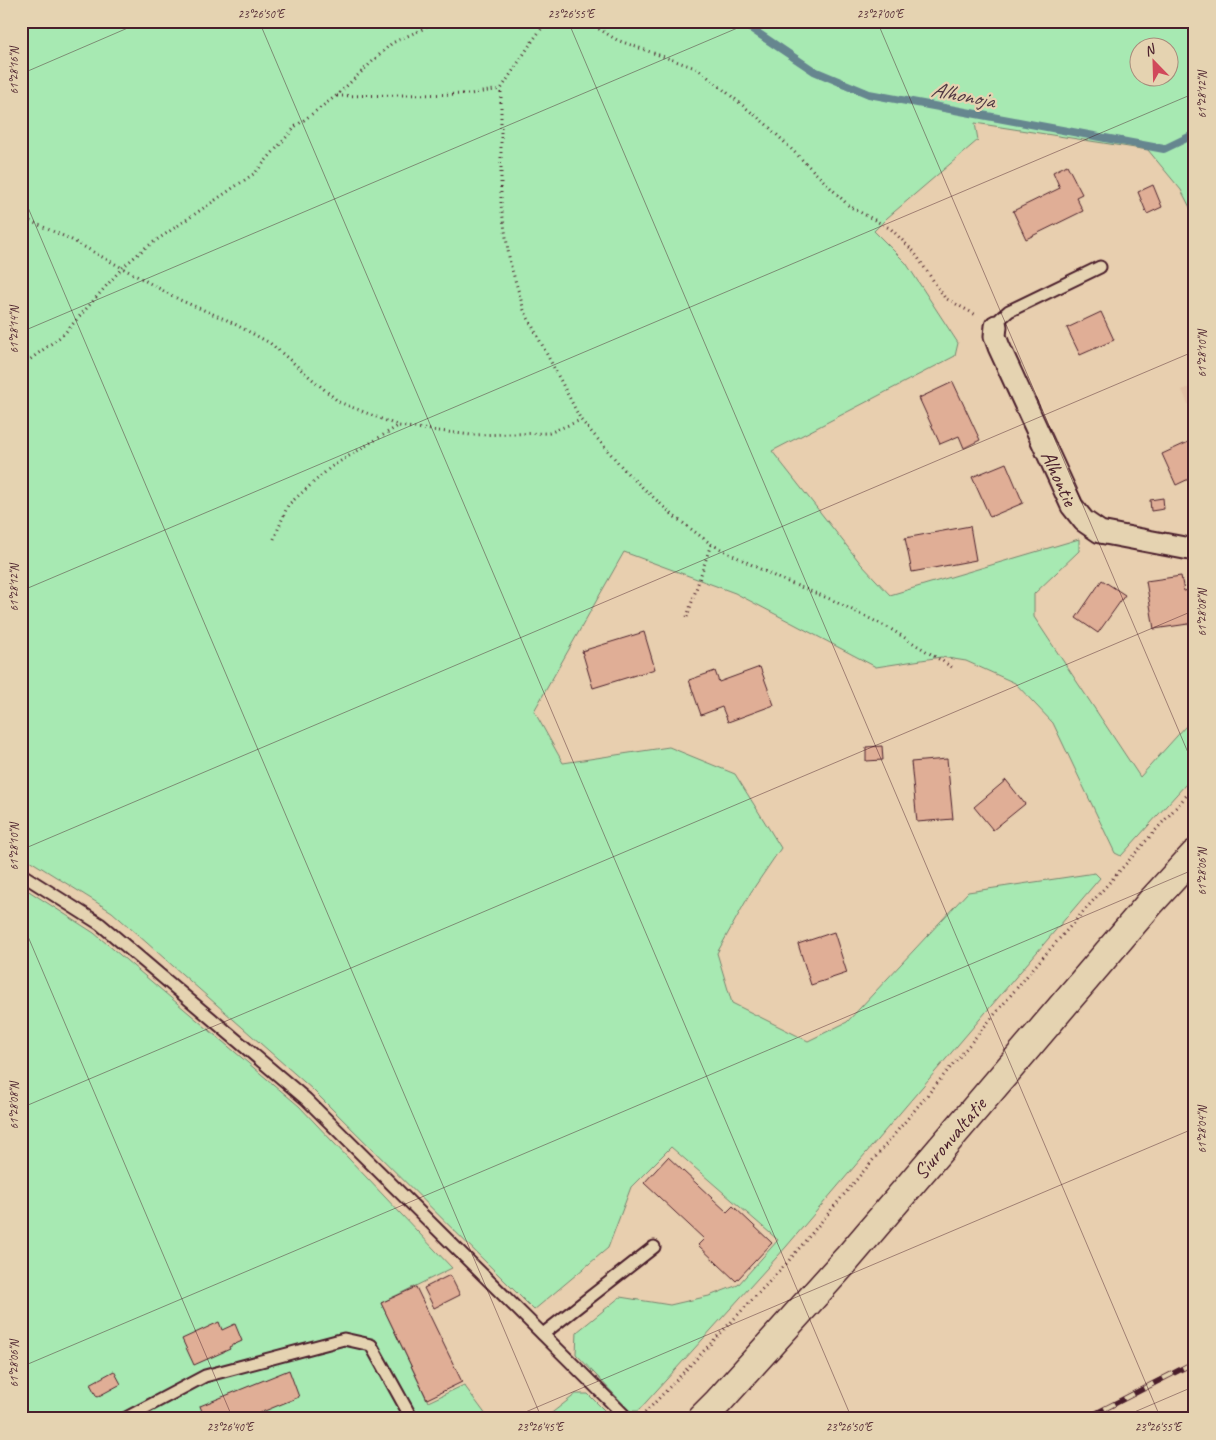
<svg xmlns="http://www.w3.org/2000/svg" width="1216" height="1440" viewBox="0 0 1216 1440" font-family="Caveat,sans-serif">
<style>
.built{fill:#e3c2a6}
.green{fill:#a7e9b2;stroke:#78846e;fill-rule:evenodd}
.lines{fill:none;stroke-linecap:round;stroke-linejoin:round}
.stream{stroke:#66868f;stroke-width:8}
.building{fill:#e0ae96;stroke:#4a1f2b}
.lane-casing{stroke:#4a1f2b;stroke-width:15}
.street-casing{stroke:#4a1f2b;stroke-width:25}
.secondary-casing{stroke:#4a1f2b;stroke-width:31}
.path{stroke:#4a1f2b;stroke-width:3;stroke-dasharray:1 4;stroke-linecap:butt}
.lane{stroke:#e5d3b1;stroke-width:11}
.street{stroke:#e5d3b1;stroke-width:21}
.secondary{stroke:#e5d3b1;stroke-width:28}
.rail-casing{stroke:#4a1f2b;stroke-width:5.5}
.rail{stroke:#e5d3b1;stroke-width:4;stroke-dasharray:11;stroke-linecap:butt}
.ticks{fill:none;stroke:#4a1f2b;stroke-width:1;stroke-opacity:0.45}
.labels{text-anchor:middle;stroke-width:4.5;stroke-linejoin:round;paint-order:stroke}
.street-label{font-size:21px;fill:#4a1f2b;stroke:#e5d3b1}
.water-label{font-size:22px;font-style:italic;fill:#513944;stroke:#e5d3b1}
.neatline{fill:none;stroke:#4a1f2b;stroke-width:2}
.ticks-label{font-size:12px;text-anchor:middle;fill:#4a1f2b}
</style>
<rect width="100%" height="100%" fill="#e8cfaf"/>
<filter id="ink" filterUnits="userSpaceOnUse"><feTurbulence type="fractalNoise" baseFrequency=".02" numOctaves="2"/><feDisplacementMap in="SourceGraphic" scale="10" xChannelSelector="R" yChannelSelector="G"/><feConvolveMatrix kernelMatrix="1 2 1 2 8 2 1 2 1" color-interpolation-filters="sRGB"/></filter>
<g filter="url(#ink)">
<polygon class="built" points="1195,385 1195,420 1182,390"/>
<g class="green">
<path d="M21 21H1195V217L1181 190 1148 150 975 123 978 140 887 218 874 231 906 263 958 343 955 356 772 451 861 564 890 595 1079 539V551L1034 594V617L1140 777 1195 716V774L1121 856 1115 853 1053 723 1015 683 966 661 941 657 876 667 735 593 624 552 534 711 563 763 669 747 735 774 781 848 751 892 717 953 732 1003 808 1041 847 1022 968 892 1095 873 1100 878 786 1247 638 1411H630L576 1354 577 1332 620 1297 670 1305 709 1296 738 1285 778 1240 671 1147 631 1187 608 1248 534 1310 312 1089 112 912 21 855ZM1138 48H1168V78H1138Z"/>
<polygon points="21,886 94,933 299,1106 452,1268 381,1303 428,1402 464,1385 489,1419 21,1419"/>
<polygon points="576,1394 588,1394 613,1419 544,1419"/>
</g>
<g class="lines">
<polyline class="stream" points="740,21 814,71 869,94 1164,149 1195,134"/>
</g>
<g class="building">
<polygon points="1067,165 1082,194 1076,197 1083,211 1026,239 1013,211 1060,188 1053,172"/>
<polygon points="1153,185 1162,207 1147,214 1138,192"/>
<polygon points="1101,312 1114,340 1080,355 1067,328"/>
<polygon points="953,382 980,440 964,448 959,436 940,444 919,398"/>
<polygon points="1195,439 1195,476 1176,485 1162,454"/>
<polygon points="1006,463 1023,503 990,517 972,477"/>
<polygon points="1163,498 1164,509 1151,511 1150,500"/>
<polygon points="970,526 976,560 912,572 905,538"/>
<polygon points="1181,576 1184,591 1195,589 1195,623 1154,629 1146,581"/>
<polygon points="1102,580 1125,595 1098,633 1076,618"/>
<polygon points="644,632 655,669 593,688 582,651"/>
<polygon points="760,667 774,705 728,722 722,707 701,715 689,680 715,671 719,682"/>
<polygon points="882,746 883,760 866,761 866,747"/>
<polygon points="947,759 953,819 917,822 911,762"/>
<polygon points="1006,780 1025,804 993,830 974,807"/>
<polygon points="834,932 847,973 811,985 798,944"/>
<polygon points="668,1157 727,1212 733,1206 772,1243 736,1281 698,1245 704,1239 644,1183"/>
<polygon points="450,1275 460,1295 434,1308 424,1288"/>
<polygon points="416,1287 462,1382 427,1399 381,1303"/>
<polygon points="219,1322 222,1330 235,1324 242,1341 229,1347 230,1349 194,1365 182,1339"/>
<polygon points="289,1370 299,1397 245,1419 205,1419 200,1406"/>
<polygon points="114,1371 121,1384 97,1397 90,1384"/>
</g>
<g class="lines">
<g class="lane-casing">
<g id="lane">
<polyline points="996,326 1001,318 1009,311 1100,267"/>
<polyline points="21,874 100,924 306,1099 628,1419"/>
<polyline points="543,1334 654,1247"/>
<polyline points="124,1419 205,1376 344,1339 371,1345 412,1419"/>
</g>
</g>
<g class="street-casing">
<g id="street">
<path id="s1" d="M996 326 995 336 999 347 1072 506 1084 521 1100 532 1195 550"/>
</g>
</g>
<g class="secondary-casing">
<g id="secondary">
<path id="s2" d="M701 1419 718 1402 847 1259 1151 902 1195 854"/>
</g>
</g>
<g class="path">
<polyline points="547,21 531,43 501,89 501,205 510,263 524,310 581,420 629,475 675,517 711,544 778,578 830,599 889,628 955,669"/>
<polyline points="586,21 617,40 698,69 767,125 849,206 891,229 914,252 945,298 976,315"/>
<polyline points="337,96 470,94 501,89"/>
<polyline points="21,217 70,239 180,300 227,320 270,343 339,402 399,426 471,435 549,433 581,420"/>
<polyline points="21,370 24,364 64,334 122,268 145,248 255,173 296,126 336,96 392,43 440,21"/>
<polyline points="274,539 288,505 331,467 398,426"/>
<polyline points="687,617 711,544"/>
<polyline points="645,1413 786,1264 1036,965 1195,786"/>
</g>
<use href="#lane" class="lane"/>
<use href="#street" class="street"/>
<use href="#secondary" class="secondary"/>
<g class="rail-casing">
<polyline id="rail" points="1085,1419 1195,1362"/>
</g>
<use href="#rail" class="rail"/>
</g>
</g>
<path class="ticks" d="M259 21 852 1419M568 21 1161 1419M877 21 1195 769M1187 21 1195 40M21 74 144 21M21 191 542 1419M21 332 754 21M21 591 1195 93M21 850 1195 351M21 920 233 1419M21 1108 1195 610M21 1367 1195 869M509 1419 1195 1128M1118 1419 1195 1386"/>
<g class="labels">
<g class="street-label">
<text dy="7" stroke="none"><textPath href="#s1" startOffset="166">Alhontie</textPath></text>
<text dy="7" stroke="none"><textPath href="#s2" startOffset="375">Siuronvaltatie</textPath></text>
</g>
<g class="water-label">
<text transform="translate(963 94) rotate(11)" y="8">Alhonoja</text>
</g>
</g>
<rect width="1216" height="1440" fill="none" stroke="#e5d3b1" stroke-width="55"/>
<g transform="translate(1154 62) rotate(337)"><circle r="24" fill="#e5d3b1" stroke="#a78b7b"/>
<path d="M0-4L9 19L0 12L-9 19Z" fill="#d1495b"/>
<text y="-8" font-size="14" font-weight="bold" text-anchor="middle" fill="#4a1f2b">N</text>
</g>
<rect x="28" y="28" width="1160" height="1384" class="neatline"/>
<g class="ticks-label">
<text x="261" y="18">23°26'50"E</text>
<text x="571" y="18">23°26'55"E</text>
<text x="880" y="18">23°27'00"E</text>
<text transform="translate(14 71) rotate(-90)" y="4">61°28'16"N</text>
<text transform="translate(1202 95) rotate(-90)" y="4">61°28'12"N</text>
<text transform="translate(14 330) rotate(-90)" y="4">61°28'14"N</text>
<text transform="translate(1202 354) rotate(-90)" y="4">61°28'10"N</text>
<text transform="translate(14 588) rotate(-90)" y="4">61°28'12"N</text>
<text transform="translate(1202 613) rotate(-90)" y="4">61°28'08"N</text>
<text transform="translate(14 847) rotate(-90)" y="4">61°28'10"N</text>
<text transform="translate(1202 872) rotate(-90)" y="4">61°28'06"N</text>
<text transform="translate(14 1106) rotate(-90)" y="4">61°28'08"N</text>
<text transform="translate(1202 1130) rotate(-90)" y="4">61°28'04"N</text>
<text transform="translate(14 1364) rotate(-90)" y="4">61°28'06"N</text>
<text x="230" y="1431">23°26'40"E</text>
<text x="540" y="1431">23°26'45"E</text>
<text x="849" y="1431">23°26'50"E</text>
<text x="1158" y="1431">23°26'55"E</text>
</g>
</svg>
